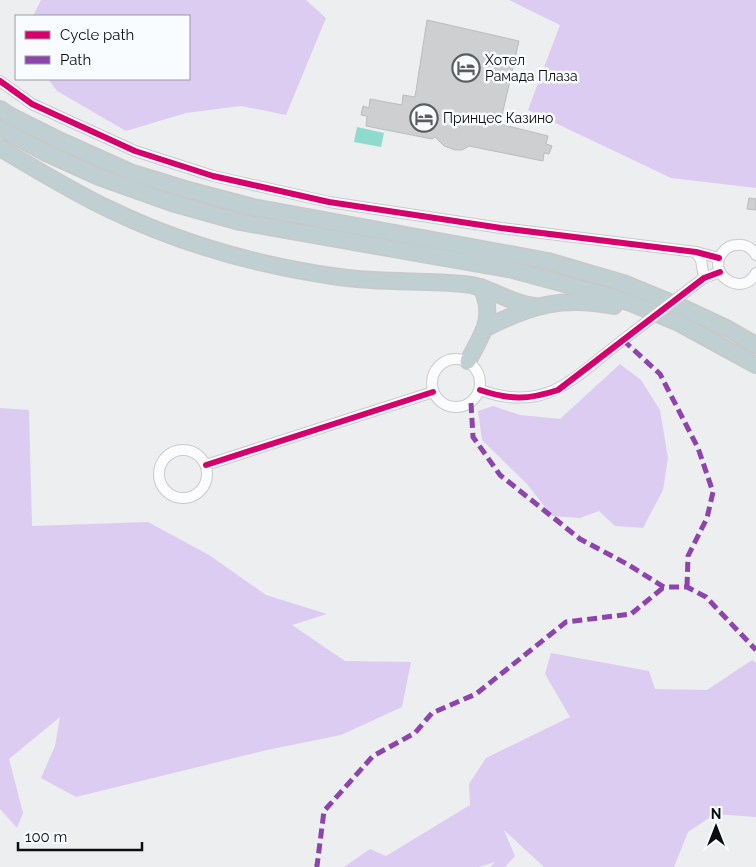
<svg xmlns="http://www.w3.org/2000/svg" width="756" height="867" viewBox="0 0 756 867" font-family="Raleway,sans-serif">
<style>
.green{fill:#ddccf2}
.water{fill:#8edacc}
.building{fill:#cecfd1;stroke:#bbbcbe}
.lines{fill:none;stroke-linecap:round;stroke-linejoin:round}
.minor-casing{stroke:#c9cacc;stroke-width:12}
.highway-casing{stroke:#c7c8c9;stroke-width:18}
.minor{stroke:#fcfcfd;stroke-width:10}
.highway{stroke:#c0d0d2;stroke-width:15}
.minor-bridge-casing{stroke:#c9cacc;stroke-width:12;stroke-linecap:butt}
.minor-bridge{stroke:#fcfcfd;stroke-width:10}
.quiet{stroke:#8e44ad;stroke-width:5;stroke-dasharray:10 5;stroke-linecap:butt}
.cycleway-casing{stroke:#f8fcff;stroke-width:9}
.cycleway{stroke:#d6006c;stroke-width:6}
.labels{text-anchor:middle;stroke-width:5;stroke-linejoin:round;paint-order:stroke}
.poi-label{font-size:14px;fill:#0b0d0e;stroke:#f8fcff;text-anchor:start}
</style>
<rect width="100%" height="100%" fill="#eceef0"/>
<g class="green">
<polygon points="41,0 306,0 326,18 286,115 241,106 186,113 126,131 57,91 48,79 189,79 189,16 33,16"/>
<polygon points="509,0 756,0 756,188 671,178 528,110 560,25"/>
<polygon points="620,364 641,380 660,410 668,458 663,490 643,528 615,526 599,511 580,518 552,516 527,484 482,440 478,411 493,406 520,415 560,419"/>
<polygon points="0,408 29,410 32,526 148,522 209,555 266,595 327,614 292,625 345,661 411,662 402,707 341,735 267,750 76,797 41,778 55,746 60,717 9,759 23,813 17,828 0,809"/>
<polygon points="551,653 649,671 655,689 707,690 752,660 756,663 756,817 715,814 688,832 674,867 544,867 504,830 515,856 505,867 490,867 495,862 479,867 344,867 370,849 386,856 470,805 469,784 486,758 570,717 545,674"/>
</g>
<polygon class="water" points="357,127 384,133 381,147 354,142"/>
<g class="building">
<polygon points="427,20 519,41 500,124 548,136 546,144 552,146 549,154 544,153 543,161 469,146 462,150 455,150 444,146 435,137 432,139 366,126 367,116 361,115 363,106 369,108 370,99 402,105 403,95 415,97"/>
<polygon points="749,198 756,199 756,210 747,209"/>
</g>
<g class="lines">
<g class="minor-casing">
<g id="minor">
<polyline points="0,81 32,104 135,151 213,176 329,202 501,228 696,252 719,258"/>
<polyline points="696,252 701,260 704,278"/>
<path d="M756 255C752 248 745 244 737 245 731 245 727 247 723 252 705 273 742 299 756 273"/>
<polyline points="692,287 704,278 720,272"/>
<circle cx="456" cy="383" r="24"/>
<path d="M480 390C547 414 573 378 623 340"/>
<circle cx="183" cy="474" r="24"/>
<polyline points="206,465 433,392"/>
</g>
</g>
<g class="highway-casing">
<g id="highway">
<polyline points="0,109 9,115 61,141 130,172 192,191 253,207 548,261 626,284 677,305 728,329 756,345"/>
<polyline points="0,128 46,153 99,177 172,203 240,222 513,270 565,284 628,302 679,323 756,365"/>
<path d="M0 148C36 169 71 191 109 209 181 244 260 266 339 277 381 283 423 280 464 284 490 286 510 304 535 306"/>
<path d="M486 328C531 305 563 296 614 306"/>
<path d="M468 361C482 335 496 317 481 287"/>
</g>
</g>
<use href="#minor" class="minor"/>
<use href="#highway" class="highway"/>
<g class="minor-bridge-casing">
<polyline id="minor-bridge" points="623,340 692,287"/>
</g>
<use href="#minor-bridge" class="minor-bridge"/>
<g class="quiet">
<polyline points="623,340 660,374 698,448 713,492 707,518 688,556 687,587"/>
<polyline points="471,403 473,437 500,475 580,539 627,564 664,587 687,587 706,597 756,650"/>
<polyline points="315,867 317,866 324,811 373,756 415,733 432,713 476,694 566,622 631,614 664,587"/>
</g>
<g class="cycleway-casing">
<g id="cycleway">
<polyline points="0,81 32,104 135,151 213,176 329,202 501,228 696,252 719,258"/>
<path d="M480 390C510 400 528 400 558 390L704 278 720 272"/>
<polyline points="206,465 433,392"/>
</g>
</g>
<use href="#cycleway" class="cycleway"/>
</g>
<defs>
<g id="hotel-ring" transform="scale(1.4375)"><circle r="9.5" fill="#f8fcff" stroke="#5a5c5d" stroke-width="1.5"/><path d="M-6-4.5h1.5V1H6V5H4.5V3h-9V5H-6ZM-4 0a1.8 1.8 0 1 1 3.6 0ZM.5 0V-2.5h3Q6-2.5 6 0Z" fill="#5a5c5d"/></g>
</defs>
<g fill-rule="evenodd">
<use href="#hotel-ring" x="466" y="68"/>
<use href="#hotel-ring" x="424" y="118"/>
</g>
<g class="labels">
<g class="poi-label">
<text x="485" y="65">Хотел<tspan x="485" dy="16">Рамада Плаза</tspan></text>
<text x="443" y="123">Принцес Казино</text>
</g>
</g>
<rect x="15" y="15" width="175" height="65" fill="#f8fcff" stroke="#999c9f"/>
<rect x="25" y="31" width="25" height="8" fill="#d6006c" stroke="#999c9f"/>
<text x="60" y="40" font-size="15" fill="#0b0d0e">Cycle path</text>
<rect x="25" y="56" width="25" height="8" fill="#8e44ad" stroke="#999c9f"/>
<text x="60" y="65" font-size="15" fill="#0b0d0e">Path</text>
<g transform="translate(716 827)" stroke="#f8fcff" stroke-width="4" paint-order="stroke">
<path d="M0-4L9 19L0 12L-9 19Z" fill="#0b0d0e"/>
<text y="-8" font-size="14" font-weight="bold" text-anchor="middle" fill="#0b0d0e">N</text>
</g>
<path d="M18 842v8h124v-8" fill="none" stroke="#0b0d0e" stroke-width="2.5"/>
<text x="25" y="842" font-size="15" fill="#0b0d0e" stroke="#f8fcff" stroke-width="4" paint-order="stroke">100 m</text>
</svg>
